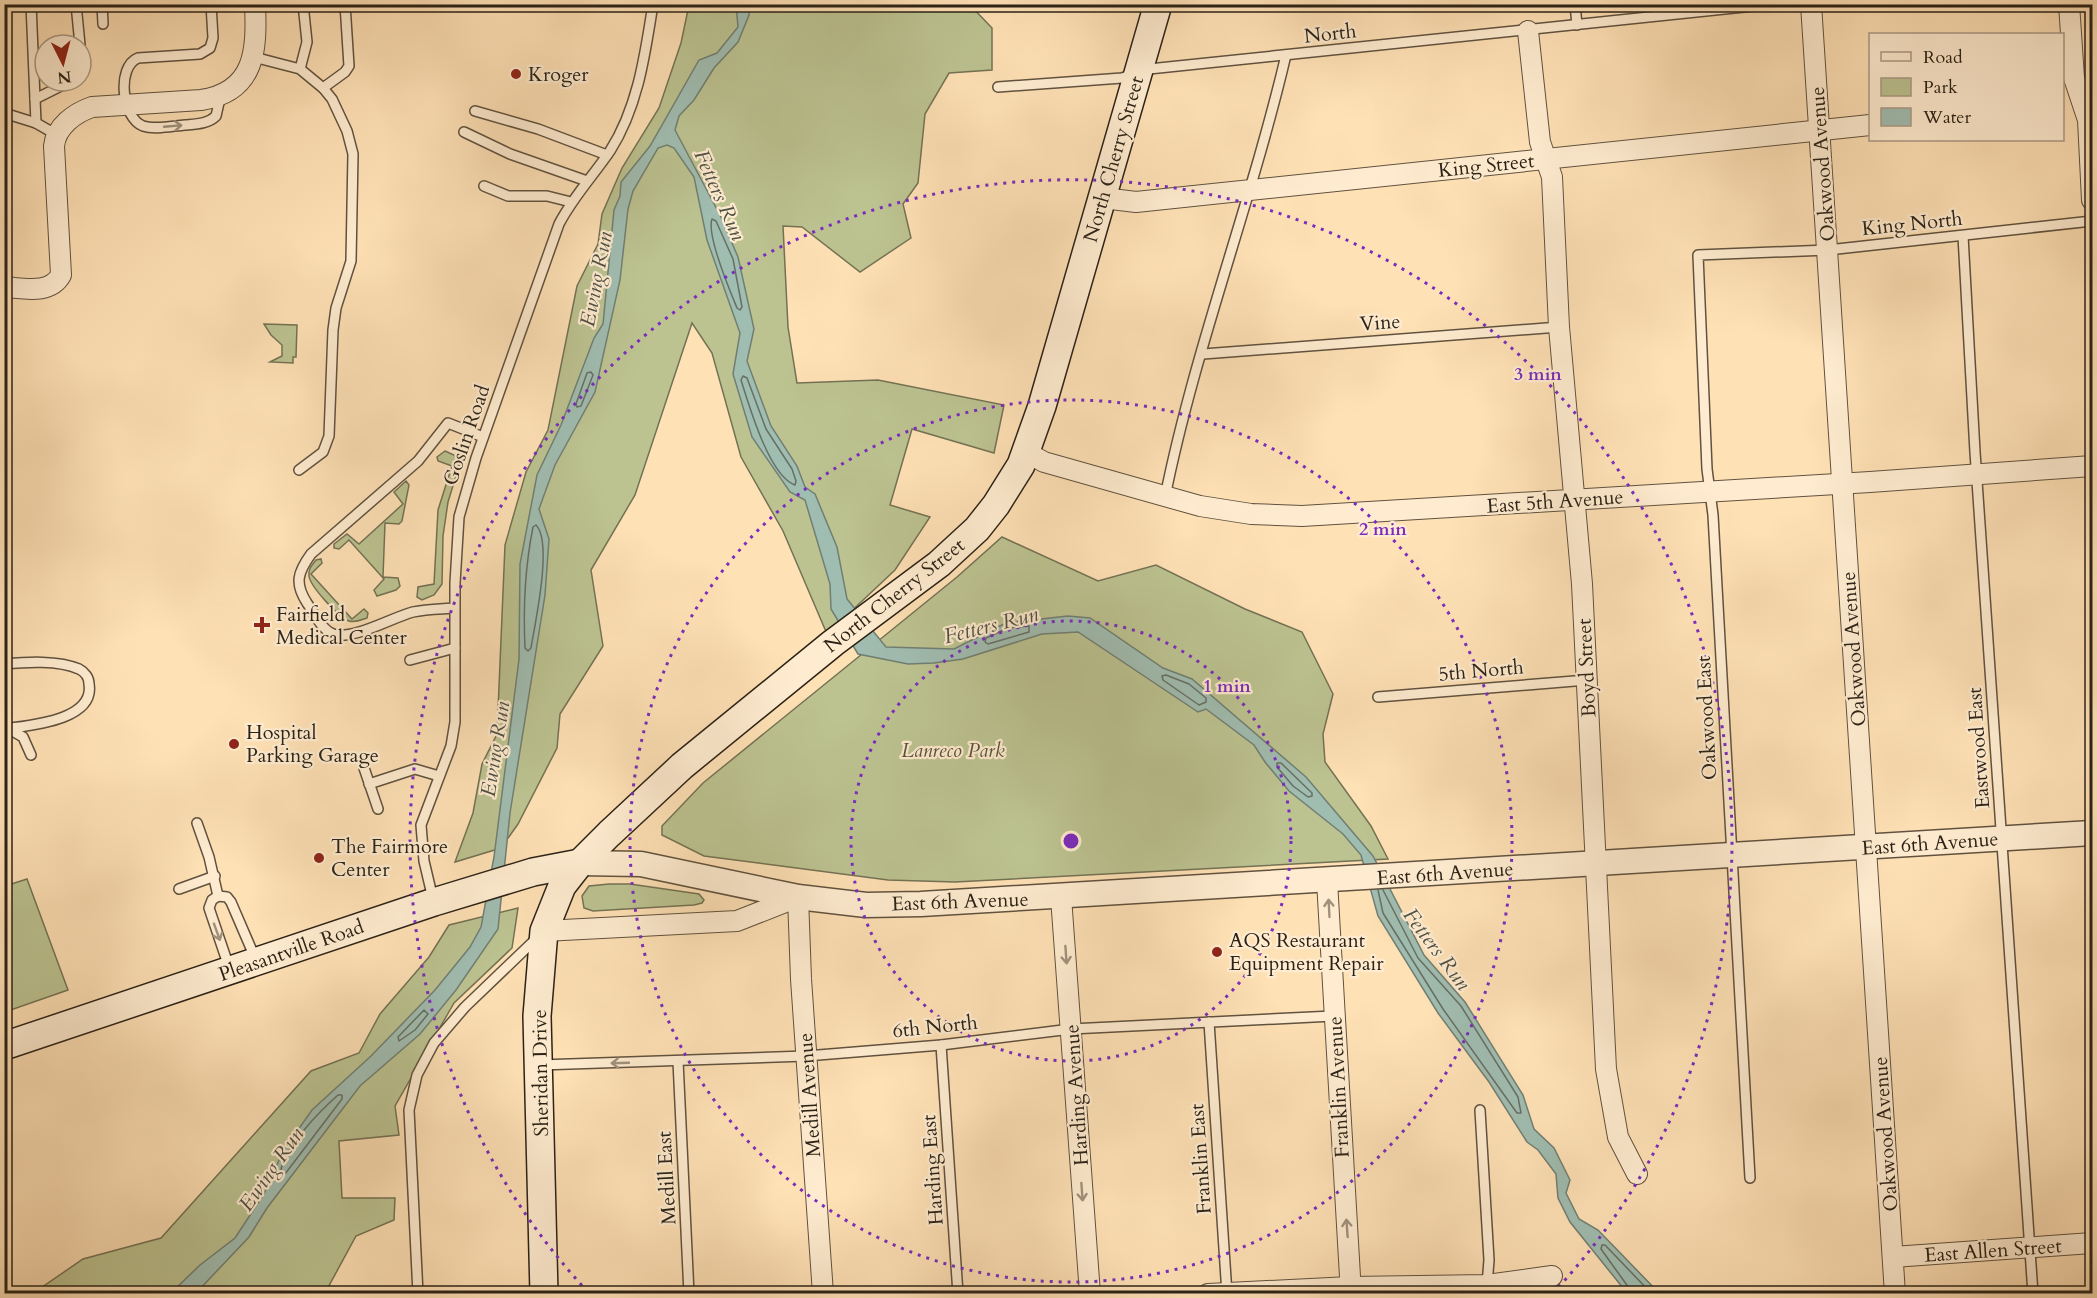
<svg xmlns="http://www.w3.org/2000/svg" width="2097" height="1298" viewBox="0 0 2097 1298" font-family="Cardo,serif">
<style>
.green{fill:#bcc391;stroke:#747254;stroke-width:1.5}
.water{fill:#a0bdb1;stroke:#717f73;stroke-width:1.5}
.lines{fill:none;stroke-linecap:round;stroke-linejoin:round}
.shore{stroke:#667064;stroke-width:1.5}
.service-casing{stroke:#60523f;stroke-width:12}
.minor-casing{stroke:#60523f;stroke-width:22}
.tertiary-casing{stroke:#60523f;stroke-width:27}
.secondary-casing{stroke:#2b2217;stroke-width:30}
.service{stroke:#ffecd0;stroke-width:9}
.minor{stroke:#ffecd0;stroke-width:20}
.tertiary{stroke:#ffecd0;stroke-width:24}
.secondary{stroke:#ffecd0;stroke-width:27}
.oneway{stroke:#a0917d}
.ring{fill:none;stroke:#7b2cbf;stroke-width:3;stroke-dasharray:3 6}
.poi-dot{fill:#8f2418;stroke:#ffecd0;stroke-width:2}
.labels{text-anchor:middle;stroke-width:4.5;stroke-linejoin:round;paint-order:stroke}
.street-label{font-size:20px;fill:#2b2217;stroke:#ffecd0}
.poi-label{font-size:20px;fill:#2b2217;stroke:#ffecd0;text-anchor:start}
.park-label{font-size:20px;font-style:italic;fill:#56523c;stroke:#ffecd0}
.water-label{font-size:21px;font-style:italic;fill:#4e5045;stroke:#ffecd0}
.centre{fill:#7b2cbf;stroke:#ffecd0;stroke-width:3}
.ring-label{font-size:18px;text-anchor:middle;font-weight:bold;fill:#7b2cbf;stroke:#ffecd0;stroke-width:4.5;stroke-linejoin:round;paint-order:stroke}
</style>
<rect width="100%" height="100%" fill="#ffe1b6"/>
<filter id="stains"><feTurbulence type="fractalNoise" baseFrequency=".00333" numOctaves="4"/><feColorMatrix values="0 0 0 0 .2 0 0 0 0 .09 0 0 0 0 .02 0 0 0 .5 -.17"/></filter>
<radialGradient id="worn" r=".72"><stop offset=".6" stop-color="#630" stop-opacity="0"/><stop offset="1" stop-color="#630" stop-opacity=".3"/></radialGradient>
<g class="green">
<polygon points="689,5 970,5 992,28 992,70 949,73 925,114 918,183 903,204 911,238 860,272 802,227 783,226 788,327 797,383 878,380 1004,405 994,453 912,429 890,505 930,517 895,570 827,634 783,531 741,457 712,353 692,323 635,495 591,570 603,646 560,714 557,748 518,824 501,848 455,862 473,813 482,764 497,734 505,545 526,472 548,430 577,286 598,244 602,214 622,168 659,108 681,43"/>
<polygon points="264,324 297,325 296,357 293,357 293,363 270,362 282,356 282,345 271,335"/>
<polygon points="445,451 454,455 460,463 448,502 443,536 442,584 434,595 422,600 417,597 418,587 434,584 438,510 452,466 438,461 437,457"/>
<polygon points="406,481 409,485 402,521 399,524 385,523 383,577 398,578 400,586 396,590 377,596 374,590 384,579 349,540 339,549 334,548 334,544 347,534 359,544 403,504 394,492"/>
<polygon points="1002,537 1098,581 1156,565 1245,609 1302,632 1333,694 1323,734 1325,762 1371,826 1388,859 955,882 888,880 704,856 662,835 662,826 703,783 957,577"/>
<path d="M321 559 322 563 311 574 352 619 364 609 368 613 367 618C361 620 355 623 349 621 339 618 310 586 309 576 308 569 312 565 316 560Z"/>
<polygon points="27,879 68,990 5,1012 5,886"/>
<polygon points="609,884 630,884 699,894 704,900 702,903 694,905 593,911 584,908 582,896 589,886"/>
<polygon points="518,908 512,948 454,1003 395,1106 399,1135 339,1141 342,1198 395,1198 394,1220 356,1236 325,1293 32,1294 83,1259 161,1238 311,1071 359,1053 380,1014 429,957 449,925"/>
</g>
<polygon class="water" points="736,4 749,5 749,15 738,42 714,68 694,100 679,116 675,130 720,215 738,257 754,329 747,361 771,426 797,466 805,487 815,494 837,547 847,599 886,647 954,649 1006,623 1068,616 1090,618 1163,668 1192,679 1306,777 1373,856 1424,955 1465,1002 1523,1095 1534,1129 1554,1148 1570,1180 1566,1193 1579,1219 1598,1230 1659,1293 1627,1293 1570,1222 1558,1198 1556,1174 1538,1150 1527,1142 1489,1082 1438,1013 1378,916 1361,855 1343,834 1289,791 1265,762 1254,745 1206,709 1198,712 1078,632 1042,634 963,659 934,663 908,664 858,654 831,609 830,584 805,500 790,492 752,437 733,374 740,333 707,240 694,177 674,148 667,145 658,148 633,191 628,209 620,280 595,392 555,465 539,509 549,539 545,595 510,813 498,929 456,990 420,1034 360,1086 267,1208 249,1237 196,1293 170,1294 200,1265 235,1238 264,1194 283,1151 312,1110 371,1056 435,990 470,947 481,927 494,857 519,659 520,564 537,475 561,425 594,338 603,324 614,210 620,196 621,182 650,146 699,60 717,53 738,27"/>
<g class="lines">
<g class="shore">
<path d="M712 219 716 221 733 259 742 307 740 310 737 308C730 291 706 235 712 219Z"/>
<polygon points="591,372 593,375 581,406 577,407 576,404 587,373"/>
<path d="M743 376 747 378 766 429 792 469 796 481 795 485C769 476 749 405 741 380Z"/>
<path d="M536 525C553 542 535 623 531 648L528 651 525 648C523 607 525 567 533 527Z"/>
<polygon points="1029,626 1029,632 988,644 985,642 986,638 1008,628"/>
<polygon points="1166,675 1189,684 1206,698 1206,702 1199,705 1163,680 1162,676"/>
<polygon points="1277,763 1281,763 1312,793 1312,796 1308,797 1293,786 1277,767"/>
<polyline points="1378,890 1383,913 1443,1009 1517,1113 1521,1113 1518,1097 1461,1006 1418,958 1383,890"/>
<polygon points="424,1010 428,1014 415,1030 399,1041 398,1037"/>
<path d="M338 1095H342V1099L285 1174 281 1175C278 1153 322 1109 338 1095Z"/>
<polyline points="1631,1294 1629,1288 1601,1249 1602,1245 1605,1245 1652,1294"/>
</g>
<g class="service-casing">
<g id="service">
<polyline points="31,4 36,123"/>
<polyline points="76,4 80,45"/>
<polyline points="102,4 103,24"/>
<path d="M211 4 213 38 210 48 200 54 138 58C116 67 122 118 143 126 155 130 172 126 185 125 196 124 208 124 216 116L221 94"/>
<polyline points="1575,4 1577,25"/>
<polyline points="254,57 300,69 323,88 332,99 347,131 353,154 351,261 336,308 333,330 329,436 323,452 299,470"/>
<polyline points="81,60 81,74"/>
<polyline points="300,69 307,42 303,4"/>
<polyline points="998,87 1122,78 1149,69 1773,4"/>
<polyline points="323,88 345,72 349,66 345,4"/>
<polyline points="35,99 71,81"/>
<polyline points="475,111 538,129 607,155"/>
<polyline points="4,113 36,123 57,135"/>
<polyline points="464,132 510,154 587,181"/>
<polyline points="484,186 508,196 547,196 571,202"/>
<polyline points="1963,236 1975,452 2033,1294"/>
<polyline points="1203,354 1559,327"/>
<path d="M1165 497C1195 348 1251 204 1286 55"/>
<path d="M454 608C441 609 426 609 413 612 393 617 352 641 333 634 321 629 314 613 307 603 294 583 298 572 311 554L418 461 448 423 483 437"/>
<polyline points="410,660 455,648"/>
<path d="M4 664C27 662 58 660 79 669 85 672 89 678 89 684 95 719 34 725 11 728"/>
<polyline points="1378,697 1587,680"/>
<polyline points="4,726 23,737 31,755"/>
<polyline points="364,768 378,809"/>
<polyline points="369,784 415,769 439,776"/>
<polyline points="197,823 209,857 218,896"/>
<polyline points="179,889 215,876"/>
<polyline points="218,896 212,900 209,908 229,967"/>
<polyline points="218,896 227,897 231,902 256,960"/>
<path d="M433 899 424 861 421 825 451 746 455 722V583L459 517 476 458 559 224C573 197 593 176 610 151 638 107 645 55 653 4"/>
<polyline points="1209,1022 1227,1294"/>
<polyline points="941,1045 958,1294"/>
<polyline points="678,1061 689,1294"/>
<polyline points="540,1065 806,1056 941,1045 1071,1029 1333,1016"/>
<polyline points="1480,1110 1489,1260 1487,1285"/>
<polyline points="1750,1178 1713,515 1707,469 1698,255 1828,250 2092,221"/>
<polyline points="418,1294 409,1110 417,1075 434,1043 465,1007 538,937"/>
</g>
</g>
<g class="minor-casing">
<g id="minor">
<polyline points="1811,4 1895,1294"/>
<polyline points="2069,4 2074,78 2088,120 2092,200"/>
<polyline points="1528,31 1540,142 1552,177 1559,327 1582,584 1606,1069 1618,1137 1637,1174"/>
<polyline points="1103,198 1136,202 1870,125"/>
<path d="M4 287C23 288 50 295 61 275L54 146C56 126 75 113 92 107L201 100C256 92 257 49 255 4"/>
<polyline points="1026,452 1044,462 1200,506 1251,514 1302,516 1870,482 2092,466"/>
<polyline points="1327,881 1351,1294"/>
<polyline points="1061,897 1090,1294"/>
<polyline points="544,931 737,921 798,897 801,979 823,1294"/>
<polyline points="1893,1257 2092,1243"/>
<polyline points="1208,1294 1350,1287 1487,1285 1552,1276"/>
</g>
</g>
<g class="tertiary-casing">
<polyline id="tertiary" points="580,863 641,864 798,897 866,905 921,904 2092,833"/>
</g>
<g class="secondary-casing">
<g id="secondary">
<polyline points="4,1046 434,902 533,872 580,863"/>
<polyline points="544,1294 537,1016 544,931 562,886 580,863 609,834 682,766 833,643 939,564 977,529 996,505 1021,465 1042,406 1158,4"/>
</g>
</g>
<use href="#service" class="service"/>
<use href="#minor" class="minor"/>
<use href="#tertiary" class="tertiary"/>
<use href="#secondary" class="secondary"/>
</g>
<defs><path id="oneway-shaft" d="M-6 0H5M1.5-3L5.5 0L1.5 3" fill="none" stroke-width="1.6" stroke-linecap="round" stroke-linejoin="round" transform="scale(1.5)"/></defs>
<g class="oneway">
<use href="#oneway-shaft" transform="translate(173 126) rotate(-5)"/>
<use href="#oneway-shaft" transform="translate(1329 908) rotate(-93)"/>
<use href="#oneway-shaft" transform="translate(217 932) rotate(70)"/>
<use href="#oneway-shaft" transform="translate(1066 955) rotate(86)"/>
<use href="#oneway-shaft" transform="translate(620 1063) rotate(178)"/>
<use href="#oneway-shaft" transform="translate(1082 1192) rotate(86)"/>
<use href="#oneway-shaft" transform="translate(1347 1228) rotate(-94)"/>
</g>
<g class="ring">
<circle cx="1071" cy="841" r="220"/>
<circle cx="1071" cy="841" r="441"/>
<path d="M588 1292A661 661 0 1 1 1554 1292"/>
</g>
<g class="poi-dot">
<circle cx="516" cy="74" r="6"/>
<path d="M259 616h6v6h6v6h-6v6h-6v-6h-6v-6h6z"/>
<circle cx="234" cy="744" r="6"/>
<circle cx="319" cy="858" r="6"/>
<circle cx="1217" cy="952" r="6"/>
</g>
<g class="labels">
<g class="street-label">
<text transform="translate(1330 33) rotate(-6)" y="7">North</text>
<text transform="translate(1113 159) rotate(-74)" y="7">North Cherry Street</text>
<text transform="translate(1822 164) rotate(-94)" y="7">Oakwood Avenue</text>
<text transform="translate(1486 165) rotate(-6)" y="7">King Street</text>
<text transform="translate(1912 223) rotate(-6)" y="7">King North</text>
<text transform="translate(1380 322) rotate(-4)" y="7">Vine</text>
<text transform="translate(466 435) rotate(-71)" y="7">Goslin Road</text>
<text transform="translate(1555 501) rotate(-4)" y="7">East 5th Avenue</text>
<text transform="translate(894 595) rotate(-38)" y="7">North Cherry Street</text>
<text transform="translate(1853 649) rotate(-94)" y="7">Oakwood Avenue</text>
<text transform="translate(1586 668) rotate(-93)" y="7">Boyd Street</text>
<text transform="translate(1481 670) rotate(-5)" y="7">5th North</text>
<text transform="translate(1706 718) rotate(-93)" y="7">Oakwood East</text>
<text transform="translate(1978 748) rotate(-94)" y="7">Eastwood East</text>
<text transform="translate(1930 843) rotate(-4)" y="7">East 6th Avenue</text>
<text transform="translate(1445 873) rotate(-4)" y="7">East 6th Avenue</text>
<text transform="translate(960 901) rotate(-2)" y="7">East 6th Avenue</text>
<text transform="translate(291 950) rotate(-19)" y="7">Pleasantville Road</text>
<text transform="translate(935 1026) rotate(-6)" y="7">6th North</text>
<text transform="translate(540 1073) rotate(-91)" y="7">Sheridan Drive</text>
<text transform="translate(1338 1087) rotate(-93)" y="7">Franklin Avenue</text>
<text transform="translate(809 1095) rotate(-94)" y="7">Medill Avenue</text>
<text transform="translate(1076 1095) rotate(-94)" y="7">Harding Avenue</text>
<text transform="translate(1885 1134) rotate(-94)" y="7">Oakwood Avenue</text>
<text transform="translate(1200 1159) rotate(-94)" y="7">Franklin East</text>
<text transform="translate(932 1170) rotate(-94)" y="7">Harding East</text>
<text transform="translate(666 1178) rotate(-93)" y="7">Medill East</text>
<text transform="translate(1993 1250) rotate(-4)" y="7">East Allen Street</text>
</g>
<g class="poi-label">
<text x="528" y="81">Kroger</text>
<text x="276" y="621">Fairfield<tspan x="276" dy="23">Medical Center</tspan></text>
<text x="246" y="739">Hospital<tspan x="246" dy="23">Parking Garage</tspan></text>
<text x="331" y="853">The Fairmore<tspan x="331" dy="23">Center</tspan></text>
<text x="1229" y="947">AQS Restaurant<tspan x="1229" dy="23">Equipment Repair</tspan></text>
</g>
<g class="park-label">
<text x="953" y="757">Lanreco Park</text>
</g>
<g class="water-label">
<text transform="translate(720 195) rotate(66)" y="7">Fetters Run</text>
<text transform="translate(596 279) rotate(-79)" y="7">Ewing Run</text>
<text transform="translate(991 625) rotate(-14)" y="7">Fetters Run</text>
<text transform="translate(495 749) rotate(-81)" y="7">Ewing Run</text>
<text transform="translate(1437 949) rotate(53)" y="7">Fetters Run</text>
<text transform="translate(271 1169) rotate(-55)" y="7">Ewing Run</text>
</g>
</g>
<circle cx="1071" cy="841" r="9" class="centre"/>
<g class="ring-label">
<text x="1538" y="380">3 min</text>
<text x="1383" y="535">2 min</text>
<text x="1227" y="692">1 min</text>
</g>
<rect width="2097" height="1298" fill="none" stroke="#ffe1b6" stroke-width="24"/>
<rect x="6" y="6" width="2085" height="1286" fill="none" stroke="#2b2217" stroke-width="3"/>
<rect x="12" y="12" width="2073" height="1274" fill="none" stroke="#2b2217" stroke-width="1.5"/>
<rect x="1869" y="33" width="195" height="108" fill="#ffecd0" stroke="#aa9b86" stroke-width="1.5"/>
<rect x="1881" y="52" width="30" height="9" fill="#ffecd0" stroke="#aa9b86" stroke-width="1.5"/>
<text x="1923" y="63" font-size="18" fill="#2b2217">Road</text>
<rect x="1881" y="78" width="30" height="18" fill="#bcc391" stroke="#aa9b86" stroke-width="1.5"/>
<text x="1923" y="93" font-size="18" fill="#2b2217">Park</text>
<rect x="1881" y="108" width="30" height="18" fill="#a0bdb1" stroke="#aa9b86" stroke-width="1.5"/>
<text x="1923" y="123" font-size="18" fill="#2b2217">Water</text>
<g transform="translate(63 63) rotate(174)"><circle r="28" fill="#ffecd0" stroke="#aa9b86" stroke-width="1.5"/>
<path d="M0-4.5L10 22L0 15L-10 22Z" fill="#8f2418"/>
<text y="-9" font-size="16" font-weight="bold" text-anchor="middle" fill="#2b2217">N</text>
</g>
<rect width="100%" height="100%" filter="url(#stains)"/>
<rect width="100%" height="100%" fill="url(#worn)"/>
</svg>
